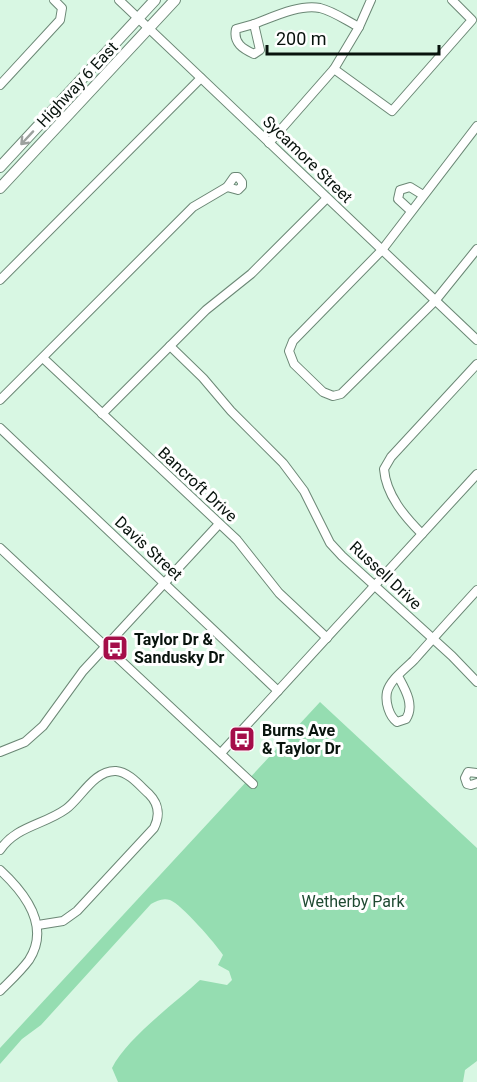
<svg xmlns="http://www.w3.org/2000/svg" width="477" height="1082" viewBox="0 0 477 1082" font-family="Roboto,sans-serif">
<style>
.green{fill:#95ddb1}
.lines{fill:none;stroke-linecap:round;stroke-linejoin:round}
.minor-casing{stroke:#6b8775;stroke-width:10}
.major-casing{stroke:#6b8775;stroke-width:12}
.minor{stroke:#fff;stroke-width:8}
.major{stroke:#fff;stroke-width:10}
.oneway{stroke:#9ca19e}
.labels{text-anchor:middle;stroke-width:6;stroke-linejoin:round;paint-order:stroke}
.street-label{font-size:16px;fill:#08130d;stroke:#fff}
.poi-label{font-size:16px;font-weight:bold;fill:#08130d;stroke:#fff;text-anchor:start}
.park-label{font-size:16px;fill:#1f4a32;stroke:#fff}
</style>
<rect width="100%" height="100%" fill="#d8f7e3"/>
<path class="green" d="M320 702 477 848V1061L465 1070 463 1082H118L112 1068C126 1039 175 1003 200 980L227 985 232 980 229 971 218 965 223 955C216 944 181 904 170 900 162 898 157 901 151 904L41 1025 22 1039 0 1064V1048Z"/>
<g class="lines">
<g class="minor-casing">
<g id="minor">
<polyline points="119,0 477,340"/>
<path d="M254 24C273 17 299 4 320 8 333 11 347 21 359 27"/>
<path d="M254 24 260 50 254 54C243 49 233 43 236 29Z"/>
<polyline points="334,69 392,111 472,20 452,0"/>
<polyline points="0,85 60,20 62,8 54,0"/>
<polyline points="477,126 382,250 293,341 289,351 294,364 323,392 333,396 341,394 435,301 477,249"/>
<polyline points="269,143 334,69 359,27 371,0"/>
<polygon points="234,177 238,177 242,182 242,186 238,190 227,187"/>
<polyline points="411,211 398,199 400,190 410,187 423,195"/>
<polyline points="0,280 201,78"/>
<polyline points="170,346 203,378 231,411 283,463 304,491 330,543 342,556 452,656 477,682"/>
<polyline points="43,358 237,540 279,593 327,638"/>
<polyline points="0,400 193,207 227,187"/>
<polyline points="102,414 206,310 251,274 327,198"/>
<polyline points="0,428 278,691"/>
<path d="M422 534C405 517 386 495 384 469L391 457 477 364"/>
<polyline points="0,548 253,784"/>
<path d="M398 676C405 689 415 705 406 719L397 722C389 716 385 702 387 692 390 680 405 669 414 660 435 636 456 613 477 590"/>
<polyline points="0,752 25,742 43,726 83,671 219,524"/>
<polyline points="221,753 477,474"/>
<polyline points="477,773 468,772 465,778 467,784 471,785 477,783"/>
<path d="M0 850C16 826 44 825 66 809 81 798 94 770 116 771 129 772 140 786 149 794 159 804 160 816 154 828L77 911 63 921 38 925"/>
<path d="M0 870C25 893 51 926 29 960 21 971 10 981 0 991"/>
</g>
</g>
<g class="major-casing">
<g id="major">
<polyline points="0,167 155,0"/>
<polyline points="0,188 175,0"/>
</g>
</g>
<use href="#minor" class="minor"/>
<use href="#major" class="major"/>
</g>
<defs><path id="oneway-shaft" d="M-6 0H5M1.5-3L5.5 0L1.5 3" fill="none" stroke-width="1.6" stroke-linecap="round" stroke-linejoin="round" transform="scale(1.5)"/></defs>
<use class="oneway" href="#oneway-shaft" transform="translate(27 138) rotate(133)"/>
<defs>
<g id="bus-square" transform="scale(1.35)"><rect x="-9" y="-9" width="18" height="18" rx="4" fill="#a50e49" stroke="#fff"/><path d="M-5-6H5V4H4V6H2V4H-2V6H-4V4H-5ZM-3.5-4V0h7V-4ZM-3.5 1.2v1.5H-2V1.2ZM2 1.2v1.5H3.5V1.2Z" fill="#fff"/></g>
</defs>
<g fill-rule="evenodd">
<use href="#bus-square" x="115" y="648"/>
<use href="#bus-square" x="242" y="739"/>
</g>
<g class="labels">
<g class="street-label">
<text transform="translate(77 84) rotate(-47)" y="6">Highway 6 East</text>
<text transform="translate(308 159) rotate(44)" y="6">Sycamore Street</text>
<text transform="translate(198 484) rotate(43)" y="6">Bancroft Drive</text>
<text transform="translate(149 548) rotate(43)" y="6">Davis Street</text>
<text transform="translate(386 575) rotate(43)" y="6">Russell Drive</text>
</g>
<g class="poi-label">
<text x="134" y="645">Taylor Dr &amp;<tspan x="134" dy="18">Sandusky Dr</tspan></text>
<text x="262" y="736">Burns Ave<tspan x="262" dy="18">&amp; Taylor Dr</tspan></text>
</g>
<g class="park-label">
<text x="353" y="907">Wetherby Park</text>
</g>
</g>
<path d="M267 45v9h172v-9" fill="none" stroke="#08130d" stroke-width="3"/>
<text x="276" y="45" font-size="18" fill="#08130d" stroke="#ffffff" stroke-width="4.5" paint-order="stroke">200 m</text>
</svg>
